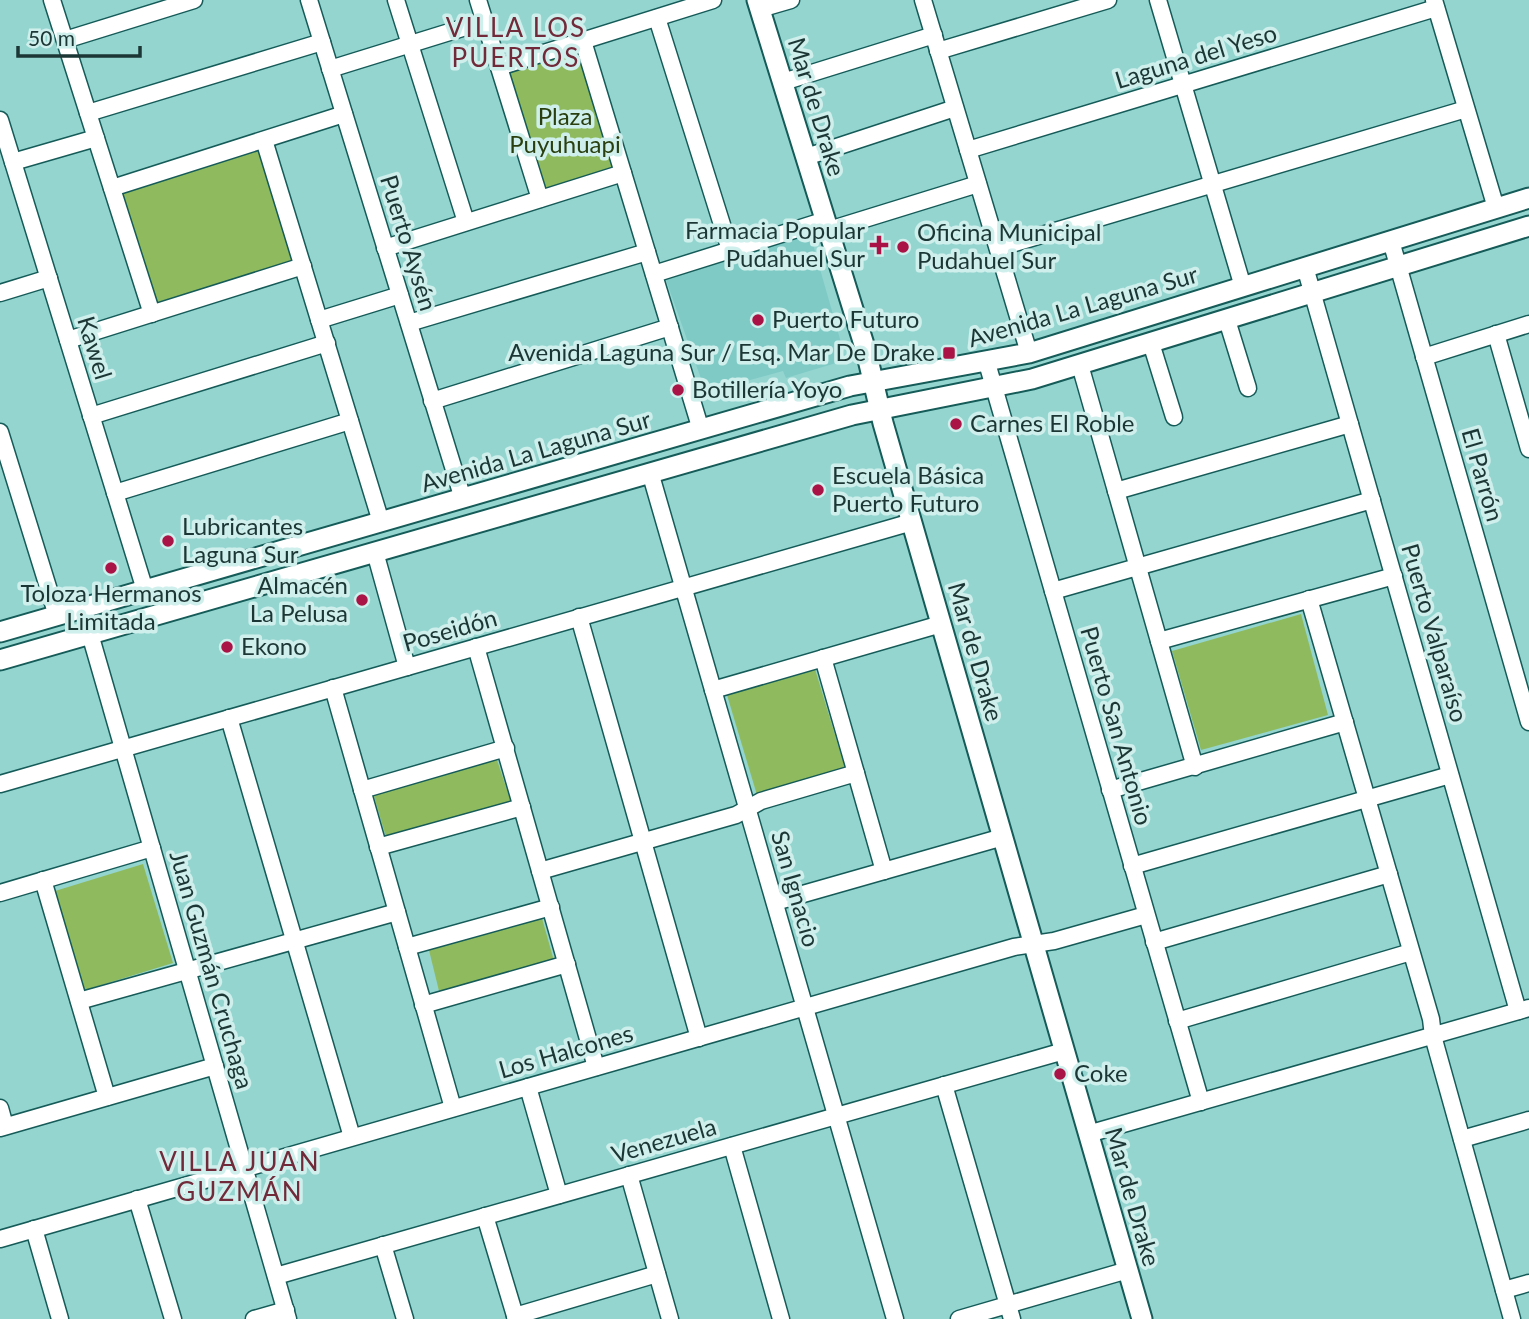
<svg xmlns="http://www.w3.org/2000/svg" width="1529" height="1319" viewBox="0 0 1529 1319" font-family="Lato,sans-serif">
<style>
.built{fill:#7fcac5}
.green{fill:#8fbb5e}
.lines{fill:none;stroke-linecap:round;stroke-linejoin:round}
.minor-casing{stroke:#155b58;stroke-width:19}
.tertiary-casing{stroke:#155b58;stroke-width:23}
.minor{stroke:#fff;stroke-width:16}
.tertiary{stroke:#fff;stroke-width:19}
.poi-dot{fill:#a91345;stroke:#cfefec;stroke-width:2.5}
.labels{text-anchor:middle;stroke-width:7;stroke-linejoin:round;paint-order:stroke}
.street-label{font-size:24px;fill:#1b3634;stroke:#cfefec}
.park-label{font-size:24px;fill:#2a3f0f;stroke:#cfefec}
.poi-label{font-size:24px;fill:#1b3634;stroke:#cfefec;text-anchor:start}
.neighbourhood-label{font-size:26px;letter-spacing:2px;fill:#712a39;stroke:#cfefec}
</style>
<rect width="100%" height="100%" fill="#94d5d0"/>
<polygon class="built" points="810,234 846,360 786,378 783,371 709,391 704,387 666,280 671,272"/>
<g class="green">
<polygon points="580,48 615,165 612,171 548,192 541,187 508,71"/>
<polygon points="261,150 295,260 155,303 121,193"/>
<polygon points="1301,614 1328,715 1201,750 1172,651"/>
<polygon points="815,669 845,768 757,795 727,695"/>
<polygon points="497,760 512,805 386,837 373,793"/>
<polygon points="143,864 173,963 85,990 55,891"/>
<polygon points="538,904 554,961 439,991 426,938"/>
</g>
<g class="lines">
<g class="minor-casing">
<g id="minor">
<polyline points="52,0 152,314"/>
<polyline points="309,0 463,499"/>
<polyline points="396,0 466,222"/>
<polyline points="478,0 540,199"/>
<polyline points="923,0 1029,353"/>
<polyline points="1158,0 1243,287"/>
<polyline points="1434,0 1496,208"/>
<polyline points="760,9 791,0"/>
<polyline points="657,18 730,250"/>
<polyline points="65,40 194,0"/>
<polyline points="583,41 701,430"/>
<polyline points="938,51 1108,0"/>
<polyline points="499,67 713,0"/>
<polyline points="330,69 485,21"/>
<polyline points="783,82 934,35"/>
<polyline points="88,113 322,42"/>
<polyline points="0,120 145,590"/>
<polyline points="264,140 381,522"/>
<polyline points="968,150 1436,8"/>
<polyline points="806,157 955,108"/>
<polyline points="13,162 96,138"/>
<polyline points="112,188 344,114"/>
<polyline points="829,230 978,184"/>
<polyline points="1391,241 1529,722"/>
<polyline points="385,248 623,173"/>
<polyline points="998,248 1466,109"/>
<polyline points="1305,267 1518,1011"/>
<polyline points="654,274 826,220"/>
<polyline points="0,293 49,278"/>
<polyline points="319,320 400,295"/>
<polyline points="1227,320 1248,388"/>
<polyline points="409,323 647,252"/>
<polyline points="1496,334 1529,449"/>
<polyline points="68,340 303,266"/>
<polyline points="1151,343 1174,417"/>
<polyline points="1424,357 1529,324"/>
<polyline points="987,363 1201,1102"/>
<polyline points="1080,365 1195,767"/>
<polyline points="432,401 670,327"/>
<polyline points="91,416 327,343"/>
<polyline points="0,432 57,616"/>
<polyline points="650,472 895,1319"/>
<polyline points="1116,491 1350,424"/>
<polyline points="115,493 350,421"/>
<polyline points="375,552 407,667"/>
<polyline points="1053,591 1372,500"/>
<polyline points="1309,599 1431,1019 1433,1036 1512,1319"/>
<polyline points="579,617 699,1038"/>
<polyline points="90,634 288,1319"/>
<polyline points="1159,641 1394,576"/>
<polyline points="476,647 596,1067"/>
<polyline points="823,658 884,871"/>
<polyline points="333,688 453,1108"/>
<polyline points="713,690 941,624"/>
<polyline points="229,718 352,1137"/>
<polyline points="0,784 912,522"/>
<polyline points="362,790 506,748"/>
<polyline points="1110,790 1345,722"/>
<polyline points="378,847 522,807"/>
<polyline points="1132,866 1450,775"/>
<polyline points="540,871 736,815 761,801 856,773"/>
<polyline points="43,880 107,1097"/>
<polyline points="0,893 152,848"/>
<polyline points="775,902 1003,837"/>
<polyline points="1154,942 1389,874"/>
<polyline points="407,947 551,907"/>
<polyline points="79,1001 397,912"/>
<polyline points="423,1005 567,964"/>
<polyline points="1177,1021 1411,952"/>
<polyline points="944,1085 1012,1319"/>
<polyline points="528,1087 559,1195"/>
<polyline points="0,1108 5,1126"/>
<polyline points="0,1128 215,1066"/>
<polyline points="1088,1134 1529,1008"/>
<polyline points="1462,1139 1529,1120"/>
<polyline points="732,1146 781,1319"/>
<polyline points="629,1175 670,1319"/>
<polyline points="137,1199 173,1319"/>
<polyline points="485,1216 516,1319"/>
<polyline points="34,1229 60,1319"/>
<polyline points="0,1239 1014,947 1054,941 1146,915"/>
<polyline points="383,1245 405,1319"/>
<polyline points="276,1276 1064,1051"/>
<polyline points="1504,1290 1529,1283"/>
<polyline points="515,1316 657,1274"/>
<polyline points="254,1319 286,1310"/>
<polyline points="959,1319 1128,1270"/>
</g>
</g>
<g class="tertiary-casing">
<g id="tertiary">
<polyline points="757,0 866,351 883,423 1142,1319"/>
<polyline points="0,632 850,386 1029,353 1529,198"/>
<polyline points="0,660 852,415 1032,379 1529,226"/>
</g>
</g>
<use href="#minor" class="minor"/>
<use href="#tertiary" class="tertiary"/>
</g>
<g class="poi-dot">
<path d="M875.5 234.5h7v7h7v7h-7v7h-7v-7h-7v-7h7z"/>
<circle cx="903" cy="247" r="7"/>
<circle cx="758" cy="320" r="7"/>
<rect x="942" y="346" width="14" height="14" rx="3.5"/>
<circle cx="678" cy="390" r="7"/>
<circle cx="956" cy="424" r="7"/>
<circle cx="818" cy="490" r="7"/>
<circle cx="168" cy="541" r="7"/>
<circle cx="111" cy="568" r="7"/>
<circle cx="362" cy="600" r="7"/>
<circle cx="227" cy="647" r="7"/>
<circle cx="1060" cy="1074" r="7"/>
</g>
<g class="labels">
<g class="street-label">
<text transform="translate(1196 57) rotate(-17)" y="8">Laguna del Yeso</text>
<text transform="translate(816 107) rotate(73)" y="8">Mar de Drake</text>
<text transform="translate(408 243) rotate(73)" y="8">Puerto Aysén</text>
<text transform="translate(1083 307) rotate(-16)" y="8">Avenida La Laguna Sur</text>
<text transform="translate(94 348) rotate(73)" y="8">Kawel</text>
<text transform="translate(536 452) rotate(-16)" y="8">Avenida La Laguna Sur</text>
<text transform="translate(1482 475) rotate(74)" y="8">El Parrón</text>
<text transform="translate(450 631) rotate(-16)" y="8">Poseidón</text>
<text transform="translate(1434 633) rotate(74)" y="8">Puerto Valparaíso</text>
<text transform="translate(975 652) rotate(74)" y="8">Mar de Drake</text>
<text transform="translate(1116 726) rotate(74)" y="8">Puerto San Antonio</text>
<text transform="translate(795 889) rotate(74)" y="8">San Ignacio</text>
<text transform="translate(211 970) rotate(74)" y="8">Juan Guzmán Cruchaga</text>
<text transform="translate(566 1052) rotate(-16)" y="8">Los Halcones</text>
<text transform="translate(664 1141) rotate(-16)" y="8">Venezuela</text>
<text transform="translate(1132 1197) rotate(74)" y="8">Mar de Drake</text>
</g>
<g class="park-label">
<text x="565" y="125">Plaza<tspan x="565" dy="28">Puyuhuapi</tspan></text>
</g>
<g class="poi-label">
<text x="865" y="239" text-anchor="end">Farmacia Popular<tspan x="865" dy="28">Pudahuel Sur</tspan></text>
<text x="917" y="241">Oficina Municipal<tspan x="917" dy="28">Pudahuel Sur</tspan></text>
<text x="772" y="328">Puerto Futuro</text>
<text x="935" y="361" text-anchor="end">Avenida Laguna Sur / Esq. Mar De Drake</text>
<text x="692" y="398">Botillería Yoyo</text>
<text x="970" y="432">Carnes El Roble</text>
<text x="832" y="484">Escuela Básica<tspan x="832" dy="28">Puerto Futuro</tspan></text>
<text x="182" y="535">Lubricantes<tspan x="182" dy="28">Laguna Sur</tspan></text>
<text x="348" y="594" text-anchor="end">Almacén<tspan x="348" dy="28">La Pelusa</tspan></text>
<text x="111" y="602" text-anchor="middle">Toloza Hermanos<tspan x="111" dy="28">Limitada</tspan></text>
<text x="241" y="655">Ekono</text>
<text x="1074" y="1082">Coke</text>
</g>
<g class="neighbourhood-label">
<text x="516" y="37">VILLA LOS<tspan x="516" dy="30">PUERTOS</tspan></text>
<text x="240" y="1171">VILLA JUAN<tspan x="240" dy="30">GUZMÁN</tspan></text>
</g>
</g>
<path d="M18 46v10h122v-10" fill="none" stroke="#1b3634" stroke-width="3.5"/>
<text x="28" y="46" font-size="21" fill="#1b3634" stroke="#cfefec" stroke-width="5" paint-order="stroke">50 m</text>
</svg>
